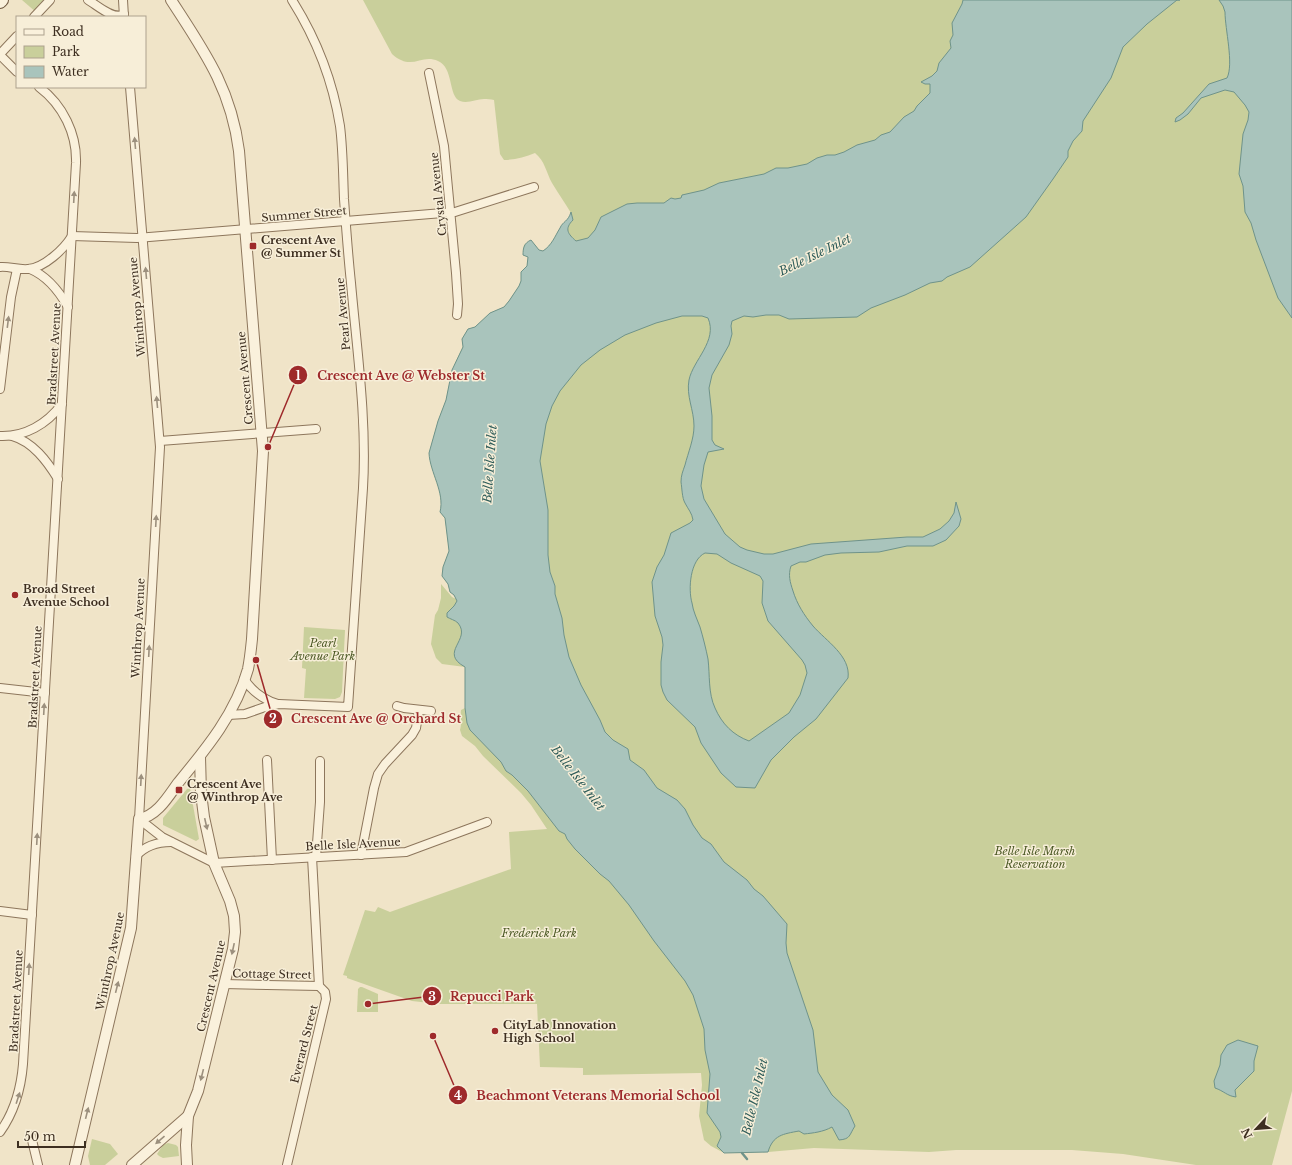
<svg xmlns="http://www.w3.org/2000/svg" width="1292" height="1165" viewBox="0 0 1292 1165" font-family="'Libre Baskerville',serif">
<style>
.green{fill:#c9cf9b}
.water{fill:#a9c4bc;stroke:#6f938a;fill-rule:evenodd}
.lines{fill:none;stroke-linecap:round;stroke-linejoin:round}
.stream{stroke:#6f938a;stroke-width:2.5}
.minor-casing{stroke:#8d765c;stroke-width:10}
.tertiary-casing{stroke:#8d765c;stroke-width:12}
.secondary-casing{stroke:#6f573f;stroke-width:14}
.minor{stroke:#faf1dc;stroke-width:8}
.tertiary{stroke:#faf1dc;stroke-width:10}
.secondary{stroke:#faf1dc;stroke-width:12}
.oneway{fill:#9c907e}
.poi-dot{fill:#9e2a2b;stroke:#f7eed8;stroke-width:1.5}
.labels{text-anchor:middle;stroke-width:3;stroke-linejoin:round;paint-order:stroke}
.street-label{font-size:11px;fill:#3d2e20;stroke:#f7eed8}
.poi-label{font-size:11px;font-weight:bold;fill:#3d2e20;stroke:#f7eed8;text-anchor:start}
.park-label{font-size:11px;font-style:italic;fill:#4d5a26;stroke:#f7eed8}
.water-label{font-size:12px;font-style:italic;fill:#2f5d5a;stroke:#f7eed8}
.leader{fill:none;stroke:#9e2a2b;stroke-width:1.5}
.callout-dot{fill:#9e2a2b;stroke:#f7eed8;stroke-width:1.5}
.mark-label{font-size:12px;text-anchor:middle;font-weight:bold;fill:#fff}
.callout-label{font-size:12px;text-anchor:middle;font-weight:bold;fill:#9e2a2b;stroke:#f7eed8;stroke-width:3;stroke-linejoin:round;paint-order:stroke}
</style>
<rect width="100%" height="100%" fill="#f0e4c8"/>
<g class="green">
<polygon points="22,0 51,0 37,13"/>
<path d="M363 0H1292V1091L1272 1165H1196L1123 1154 1072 1150H956L929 1152 814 1148 768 1152 724 1153 711 1146 704 1140 699 1116 702 1085 701 1073 583 1075V1068L540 1067 537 1004H439L412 1001 347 978V976L343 975 365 910 375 912 378 907 390 912 511 869 509 832 547 829 531 805 521 793 483 756 475 746 462 736 460 730C462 723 460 717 461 710L465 708V667L442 664 436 658 431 644 435 615 438 610 441 598V584L452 597 456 599 454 595 450 592 448 584 442 576 443 567 449 551 445 518 440 512C445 492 430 473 429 453L438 421 446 400 452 370 463 346 462 339 468 329 475 327 490 313 504 307 509 301 519 286 521 281V272L527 266 528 257 523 255 524 245 531 240 539 250 543 251C552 245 555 236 560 228 563 222 568 221 571 213 565 203 558 193 552 183 546 172 545 161 535 153 525 157 515 160 504 160L500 154 494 100C491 99 487 99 484 99 476 99 468 104 460 101 448 96 454 68 438 61 421 53 412 72 392 54Z"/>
<polygon points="304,627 345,630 342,692 340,697 335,699 304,698 306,669 302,668"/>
<polygon points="190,788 199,839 196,841 163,825 163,818 187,789"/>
<polygon points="362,987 378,994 378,1012 357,1012 358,989 360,987"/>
<polygon points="92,1139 110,1144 118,1154 105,1165 90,1165 88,1156"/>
<polygon points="168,1143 176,1145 178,1147 179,1156 163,1158 159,1156 157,1154 163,1145"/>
</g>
<g class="water">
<path d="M963 0H1180H1177L1147 24 1123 47 1111 78 1083 121 1082 131 1073 141 1068 151V157L1053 179 1026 217 970 267 947 277 942 281 930 283 905 295 871 308 857 317 789 319 779 315H766L753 317 744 316 732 321 731 326 732 334 729 345 712 375 709 388 712 416V440L715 445 724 449 708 452 704 465 701 486 704 499 725 534 740 547 747 550 764 554H773L811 544 907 537H923L940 529 949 521 954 513 956 502 961 519 959 526 946 540 933 546H907L879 552 841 553 825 555 806 562H800L791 566C788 575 790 582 793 591 797 604 804 615 813 626 826 641 851 656 848 678L816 719 794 737 771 760 755 788 736 787 721 773 701 743 695 727 667 700 663 692 661 685V662L663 645 662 637 655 616 652 582 657 567 664 555 671 533 690 523 693 520C692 513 688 509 685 503 682 498 682 488 681 482 681 475 683 471 685 465 688 453 694 439 694 426 694 410 686 396 689 380 693 360 718 341 708 318L702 316H682L656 323 625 335 600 350 581 365 560 391 552 406 546 424 540 461 548 510V555L550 572 555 586V594L562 618 564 635 569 657 581 685 600 720 605 732 613 740 628 749 630 760 644 770 657 788 677 800 685 809 693 825 702 838 711 844 724 862 747 880 754 889 763 896 787 924 786 943 787 953 813 1030 818 1072 832 1095 848 1110 855 1126C849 1135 851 1139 839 1140L832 1127C823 1132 813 1133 804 1134L799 1131C783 1134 773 1135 768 1152L724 1153 717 1146 721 1137 720 1132 707 1113 710 1074 705 1050 704 1029 693 995 685 981 654 941 629 905 609 881 600 874 575 849 567 839 565 834 559 831 528 791 512 775 506 771 501 762 470 730 467 723 465 708V667C438 652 472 640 458 623 455 620 450 619 447 617V613L454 606 457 601 454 595 450 592 448 584 442 576 443 567 449 551 445 518 440 512C445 492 430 473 429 453L438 421 446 400 452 370 463 347 462 339 468 329 475 327 490 313 504 307 509 301 519 286 521 281V272L527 266 528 257 523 255C523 248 524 243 531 240L539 250 543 251C552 245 555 236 560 228 563 221 568 222 571 212L573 220C564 229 568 234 576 241L588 238 595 230 601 217 627 204 637 203H664L671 198 675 199 681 198 682 195 704 190 719 183 764 174 776 168H788L807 164 817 158 827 155H835L844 152 857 145 875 140 881 135 890 132 904 117 914 111 917 106 930 93V84H925L921 82 932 76 937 71 939 63 951 48 950 41 953 35 952 23 962 4ZM705 553 717 554 731 563 760 576 763 581 762 603 768 621 802 660 805 665 807 673 800 695 789 713 749 741C733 735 722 724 715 708 708 693 710 675 708 659 706 649 703 637 700 627 697 619 693 611 692 603 688 589 690 560 705 553Z"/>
<path d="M1219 0H1292V318L1278 298 1256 240 1251 223 1245 212 1243 186 1239 174 1243 134 1248 120 1249 112 1245 105 1234 92 1225 90 1201 98 1188 114 1180 120 1175 122 1176 118 1183 113 1209 84 1227 78C1234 64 1225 29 1225 12L1223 6Z"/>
<path d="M1238 1040 1258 1046 1254 1061V1071L1235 1090 1236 1097C1227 1096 1224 1091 1215 1088L1214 1081 1220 1065 1221 1055 1227 1045Z"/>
</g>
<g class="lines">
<polyline class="stream" points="742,1153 747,1159"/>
<g class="minor-casing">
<g id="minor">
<path d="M88 0C97 5 114 21 124 14"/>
<polyline points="123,0 124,17"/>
<polyline points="34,17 50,0"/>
<polyline points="0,54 17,36"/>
<polyline points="0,55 17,72"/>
<polyline points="429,73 444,146 456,273 458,304 457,315"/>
<polyline points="130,87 160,447 139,819 162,837 214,863 406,852 487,822"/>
<polyline points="72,236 137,238 455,212 534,187"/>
<path d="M0 267C9 266 18 270 28 269 44 268 64 249 72 236"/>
<path d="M30 269C47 276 59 291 68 307"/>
<polyline points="0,389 11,297 17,269"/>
<path d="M0 436C25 437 47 424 62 404"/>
<path d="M12 436C33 442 47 461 58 479"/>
<polyline points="160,441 316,429"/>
<path d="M244 679C252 691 264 700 278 704"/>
<polyline points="0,688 45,693"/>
<polyline points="397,706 404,708 431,711"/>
<path d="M228 715 245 714 265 707 279 704 348 707 363 488C367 420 357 351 351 283 348 255 346 227 344 199 343 175 343 150 340 126 333 82 316 38 292 0"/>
<polyline points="267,760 272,860"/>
<polyline points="361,855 374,788 378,774 385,764 412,735 416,728 419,710"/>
<path d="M136 856C145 846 158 842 171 842"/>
<polyline points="316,857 320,802 320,761"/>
<polyline points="0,911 32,915"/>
<polyline points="224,984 319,986"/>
<path d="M0 1132C15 1111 21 1089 23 1064L76 163C77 134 63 105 39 87"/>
<polyline points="31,1136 38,1165"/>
<polyline points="287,1165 326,999 325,992 319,986 312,857"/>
</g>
</g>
<g class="tertiary-casing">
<g id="tertiary">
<path d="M75 1165 131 928 139 819C157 816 168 797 178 783 206 749 236 713 248 669 250 659 251 649 252 639L263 451 239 151C231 88 204 51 171 0"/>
<polyline points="132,1165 188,1116"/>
<polyline points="187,1165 186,1145 188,1116 198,1091 233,949 235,932 234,916 230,901 214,863 204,817 201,793 200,757"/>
</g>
</g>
<g class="secondary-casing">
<polyline id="secondary" points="0,2 2,0"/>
</g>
<use href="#minor" class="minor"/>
<use href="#tertiary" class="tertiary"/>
<use href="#secondary" class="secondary"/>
</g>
<defs><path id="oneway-solid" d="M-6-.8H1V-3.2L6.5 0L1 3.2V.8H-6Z"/></defs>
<g class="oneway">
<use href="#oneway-solid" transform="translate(135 143) rotate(-95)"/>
<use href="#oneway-solid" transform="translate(74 197) rotate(-87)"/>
<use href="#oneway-solid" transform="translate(146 273) rotate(-95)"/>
<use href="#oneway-solid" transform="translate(8 322) rotate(-83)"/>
<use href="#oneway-solid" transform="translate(157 402) rotate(-95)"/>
<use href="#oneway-solid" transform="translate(156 521) rotate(-87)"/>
<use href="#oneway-solid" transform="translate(149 651) rotate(-87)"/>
<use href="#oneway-solid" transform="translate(44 709) rotate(-87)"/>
<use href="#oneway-solid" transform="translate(141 780) rotate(-87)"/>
<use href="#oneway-solid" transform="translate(206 824) rotate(77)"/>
<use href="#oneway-solid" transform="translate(37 839) rotate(-87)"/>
<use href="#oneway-solid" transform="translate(233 949) rotate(102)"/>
<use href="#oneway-solid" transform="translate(29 969) rotate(-87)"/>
<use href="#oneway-solid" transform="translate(117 987) rotate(-76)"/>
<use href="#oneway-solid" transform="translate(202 1075) rotate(104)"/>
<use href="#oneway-solid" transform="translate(18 1098) rotate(-72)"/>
<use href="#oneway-solid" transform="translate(87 1113) rotate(-76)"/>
<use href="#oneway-solid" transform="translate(160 1140) rotate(139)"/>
</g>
<g class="poi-dot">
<rect x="249" y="242" width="8" height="8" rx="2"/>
<circle cx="15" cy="595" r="4"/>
<rect x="175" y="786" width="8" height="8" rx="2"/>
<circle cx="495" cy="1031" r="4"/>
</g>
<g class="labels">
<g class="street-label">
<text transform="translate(438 194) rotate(-96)" y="4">Crystal Avenue</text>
<text transform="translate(304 214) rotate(-5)" y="4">Summer Street</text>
<text transform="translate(137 307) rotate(-95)" y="4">Winthrop Avenue</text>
<text transform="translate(343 314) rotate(-95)" y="4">Pearl Avenue</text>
<text transform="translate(54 354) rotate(-87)" y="4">Bradstreet Avenue</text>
<text transform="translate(245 378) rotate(-95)" y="4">Crescent Avenue</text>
<text transform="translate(138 628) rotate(-87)" y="4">Winthrop Avenue</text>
<text transform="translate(35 677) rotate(-87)" y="4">Bradstreet Avenue</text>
<text transform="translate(353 844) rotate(-3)" y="4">Belle Isle Avenue</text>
<text transform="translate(110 961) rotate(-78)" y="4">Winthrop Avenue</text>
<text transform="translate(272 974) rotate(1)" y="4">Cottage Street</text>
<text transform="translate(211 986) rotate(-77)" y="4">Crescent Avenue</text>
<text transform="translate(16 1001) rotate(-87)" y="4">Bradstreet Avenue</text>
<text transform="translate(304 1044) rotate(-76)" y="4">Everard Street</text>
</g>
<g class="poi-label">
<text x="261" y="244">Crescent Ave<tspan x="261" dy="13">@ Summer St</tspan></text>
<text x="23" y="593">Broad Street<tspan x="23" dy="13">Avenue School</tspan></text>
<text x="187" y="788">Crescent Ave<tspan x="187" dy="13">@ Winthrop Ave</tspan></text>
<text x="503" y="1029">CityLab Innovation<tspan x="503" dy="13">High School</tspan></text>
</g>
<g class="park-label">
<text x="323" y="647">Pearl<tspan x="323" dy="13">Avenue Park</tspan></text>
<text x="1035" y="855">Belle Isle Marsh<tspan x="1035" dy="13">Reservation</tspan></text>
<text x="539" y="937">Frederick Park</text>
</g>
<g class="water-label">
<text transform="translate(815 255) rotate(-26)" y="4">Belle Isle Inlet</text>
<text transform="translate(490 464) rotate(-86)" y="4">Belle Isle Inlet</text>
<text transform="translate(578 778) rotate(52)" y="4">Belle Isle Inlet</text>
<text transform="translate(755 1097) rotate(-77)" y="4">Belle Isle Inlet</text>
</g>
</g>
<path class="leader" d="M268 447L298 375M256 660L273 719M368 1004L432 996M433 1036L458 1095"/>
<g class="callout-dot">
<circle cx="268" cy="447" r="4"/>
<circle cx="256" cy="660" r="4"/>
<circle cx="368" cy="1004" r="4"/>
<circle cx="433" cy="1036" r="4"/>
<circle cx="298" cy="375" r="10"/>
<circle cx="273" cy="719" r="10"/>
<circle cx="432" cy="996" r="10"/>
<circle cx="458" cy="1095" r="10"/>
</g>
<g class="mark-label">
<text x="298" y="380">1</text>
<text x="273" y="723">2</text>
<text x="432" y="1001">3</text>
<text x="458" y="1100">4</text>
</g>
<g class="callout-label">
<text x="401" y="380">Crescent Ave @ Webster St</text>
<text x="376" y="723">Crescent Ave @ Orchard St</text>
<text x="492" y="1001">Repucci Park</text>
<text x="598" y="1100">Beachmont Veterans Memorial School</text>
</g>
<rect x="16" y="16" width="130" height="72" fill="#f7eed8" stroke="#ada18e"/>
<rect x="24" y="29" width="20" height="6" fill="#faf1dc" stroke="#ada18e"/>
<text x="52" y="36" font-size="12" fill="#3d2e20">Road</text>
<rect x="24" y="46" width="20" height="12" fill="#c9cf9b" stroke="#ada18e"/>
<text x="52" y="56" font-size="12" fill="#3d2e20">Park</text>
<rect x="24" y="66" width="20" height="12" fill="#a9c4bc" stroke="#ada18e"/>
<text x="52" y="76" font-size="12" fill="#3d2e20">Water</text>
<g transform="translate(1256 1129) rotate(244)" stroke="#f7eed8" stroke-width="3" paint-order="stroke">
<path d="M0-3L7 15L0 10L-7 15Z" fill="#3d2e20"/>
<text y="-6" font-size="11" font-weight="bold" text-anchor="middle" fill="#3d2e20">N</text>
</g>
<path d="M18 1141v6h67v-6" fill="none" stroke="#3d2e20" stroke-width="2"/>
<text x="24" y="1141" font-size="12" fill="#3d2e20" stroke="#f7eed8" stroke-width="3" paint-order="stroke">50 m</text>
</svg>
